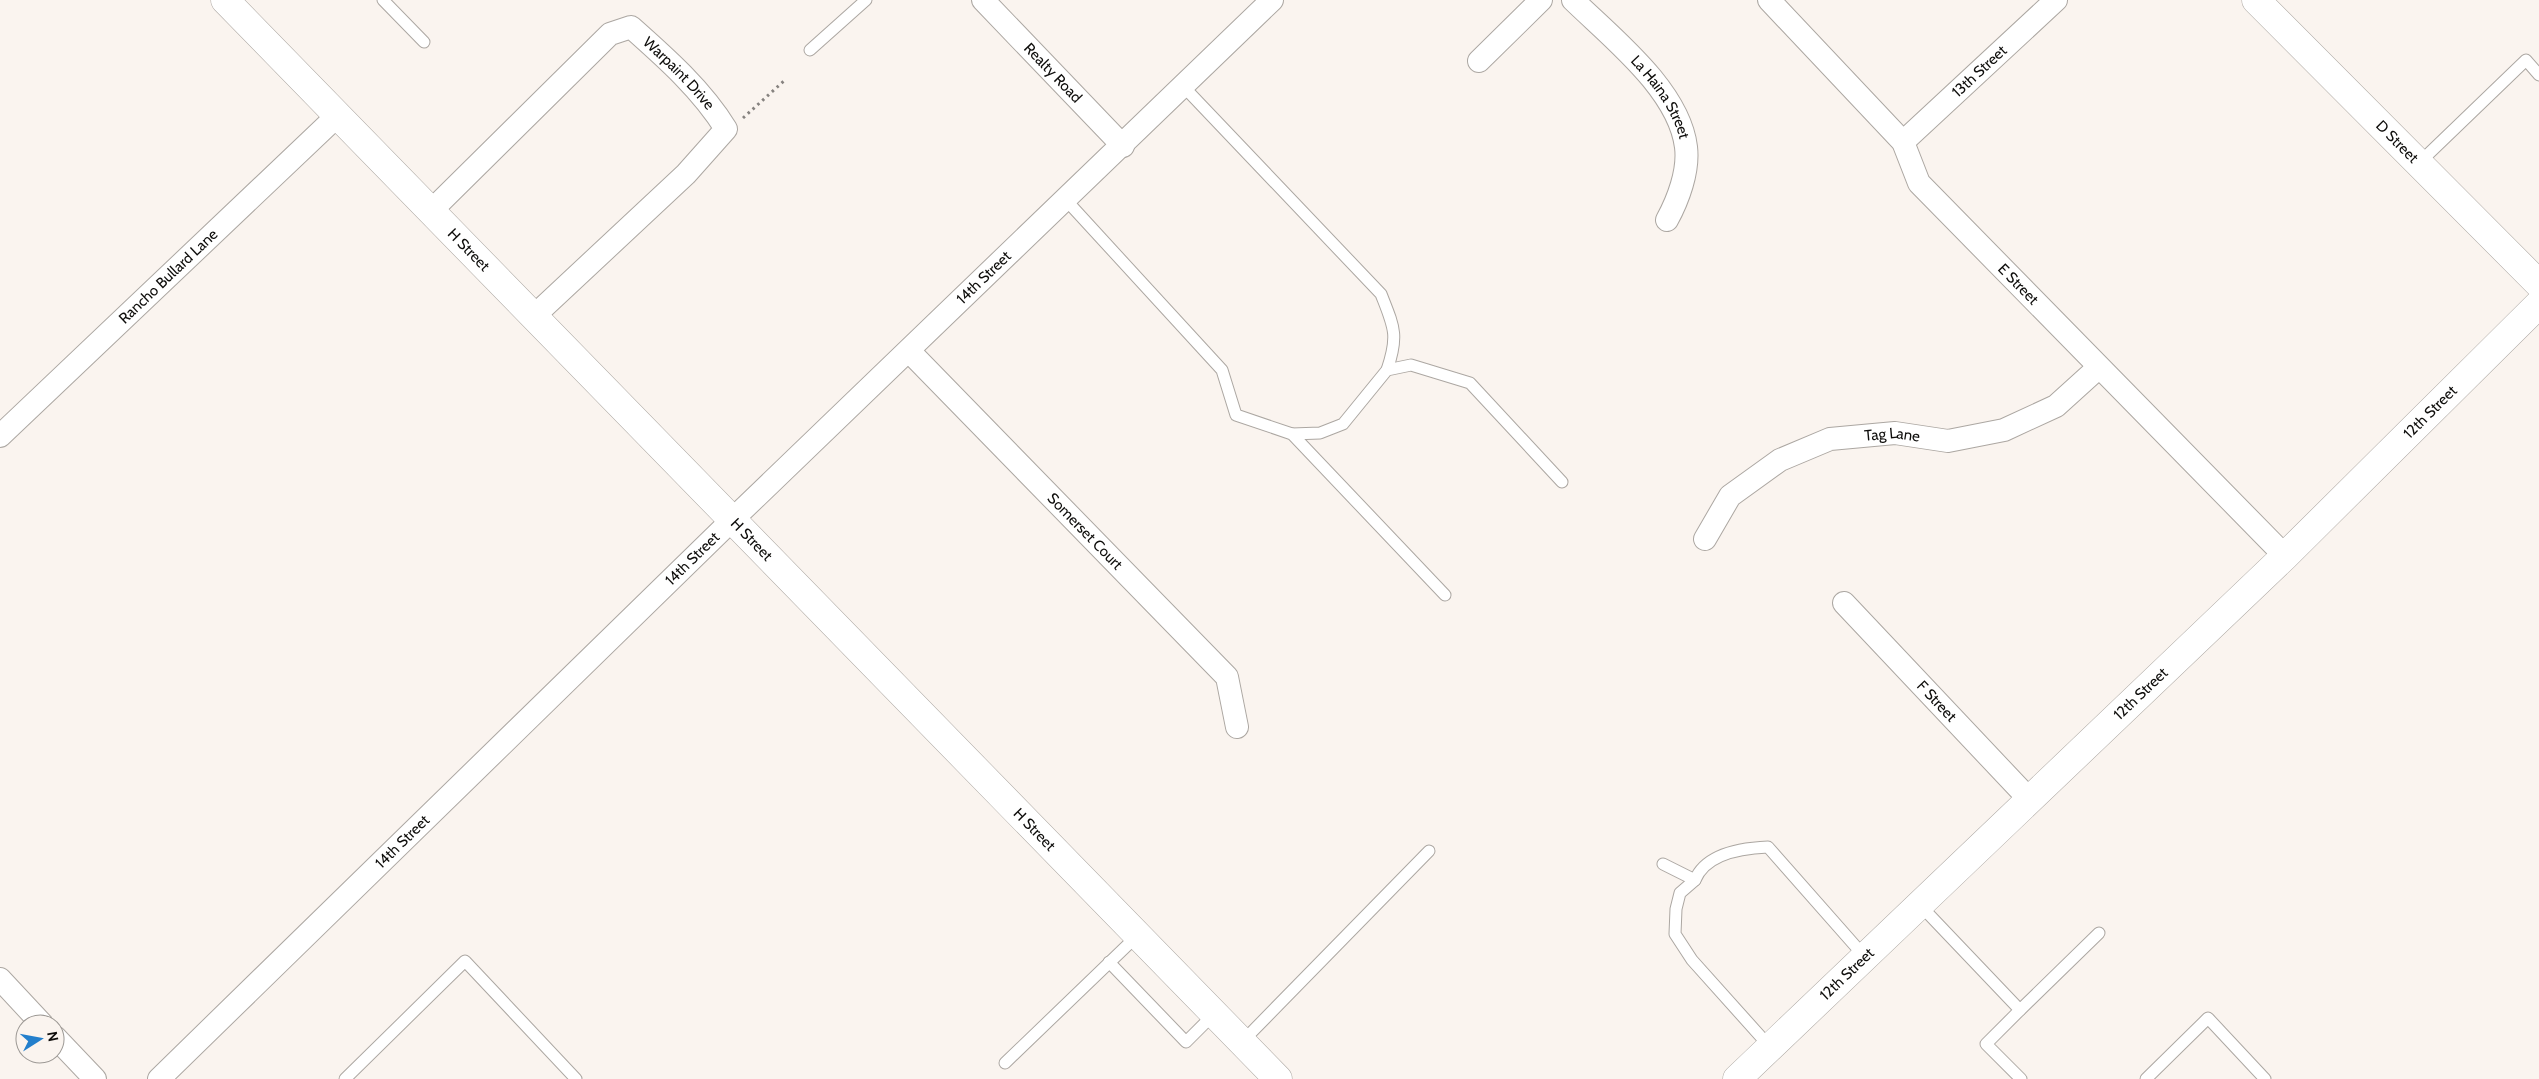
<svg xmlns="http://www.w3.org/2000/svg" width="2539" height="1079" viewBox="0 0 2539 1079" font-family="Cabin,sans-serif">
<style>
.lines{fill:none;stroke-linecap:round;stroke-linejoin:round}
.lane-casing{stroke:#aca7a2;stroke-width:13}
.street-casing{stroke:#aca7a2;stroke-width:24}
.secondary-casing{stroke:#aca7a2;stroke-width:29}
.path{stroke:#86827f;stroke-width:3;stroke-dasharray:2.5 4;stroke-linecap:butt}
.lane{stroke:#fff;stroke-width:11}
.street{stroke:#fff;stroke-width:22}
.secondary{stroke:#fff;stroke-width:28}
.labels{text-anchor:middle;stroke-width:5;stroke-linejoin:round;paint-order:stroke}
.street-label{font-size:15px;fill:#0e0d0b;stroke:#faf4ef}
</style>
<rect width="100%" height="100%" fill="#faf4ef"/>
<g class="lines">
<g class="lane-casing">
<g id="lane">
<polyline points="383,0 424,42"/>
<polyline points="810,50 866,0"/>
<path d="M1183 86 1381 294C1394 327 1399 335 1387 370"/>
<polyline points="2419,163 2526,60 2539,75"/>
<polyline points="1066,200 1222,370 1236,415 1292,434 1445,595"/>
<polyline points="1292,434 1320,433 1343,424 1387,370 1411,365 1470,383 1562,482"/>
<path d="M1663 864 1695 880C1706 853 1743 848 1768 847L1865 957"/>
<polyline points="1695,880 1680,893 1676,909 1675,934 1692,960 1770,1047"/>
<polyline points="1919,904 2020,1010 2099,933"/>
<polyline points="1109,962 1186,1042 1214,1014"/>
<polyline points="2020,1010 1986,1044 2021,1079"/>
<polyline points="1242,1042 1429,851"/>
<polyline points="1005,1063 1138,935"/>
<polyline points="345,1079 465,961 576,1079"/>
<polyline points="2146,1079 2208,1018 2265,1079"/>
</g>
</g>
<g class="street-casing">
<g id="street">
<path id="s1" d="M983 0 1123 146"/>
<path id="s2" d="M1573 0C1612 38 1679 90 1686 147 1689 171 1678 200 1667 220"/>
<path id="s3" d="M1769 0 1903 142 1919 183 2285 556"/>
<polyline points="1479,61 1541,0"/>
<path id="s4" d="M1903 142 2056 0"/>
<path id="s5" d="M430 212 610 34 631 27C666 58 702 90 726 129L686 174 533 317"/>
<path id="s6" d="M909 351 1227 677 1237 727"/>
<path id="s7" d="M0 436 337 116"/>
<path id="s8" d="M1705 539 1730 496 1780 460 1830 439 1895 433 1948 441 2004 430 2056 406 2098 368"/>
<path id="s9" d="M1844 603 2029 799"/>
<polyline points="0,979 42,1024"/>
<polyline points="55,1037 95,1079"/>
<path id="s10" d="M159 1079 732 520 1272 0"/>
</g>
</g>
<g class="secondary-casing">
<g id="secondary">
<path id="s11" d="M225 0 1278 1079"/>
<path id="s12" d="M2256 0 2539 284"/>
<path id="s13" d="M1737 1079 2285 556 2539 304"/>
</g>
</g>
<polyline class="path" points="743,118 785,80"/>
<use href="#lane" class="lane"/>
<use href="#street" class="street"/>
<use href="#secondary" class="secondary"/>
</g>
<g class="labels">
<g class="street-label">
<text dy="5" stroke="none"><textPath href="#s4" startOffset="104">13th Street</textPath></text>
<text dy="5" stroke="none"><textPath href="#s1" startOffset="101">Realty Road</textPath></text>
<text dy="5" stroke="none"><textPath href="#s5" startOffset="342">Warpaint Drive</textPath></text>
<text dy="5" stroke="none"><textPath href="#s2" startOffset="132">La Haina Street</textPath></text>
<text dy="5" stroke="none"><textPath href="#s12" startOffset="200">D Street</textPath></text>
<text dy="5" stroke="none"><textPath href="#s11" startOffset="349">H Street</textPath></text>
<text dy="5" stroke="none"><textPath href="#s7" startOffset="232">Rancho Bullard Lane</textPath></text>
<text dy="5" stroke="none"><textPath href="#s10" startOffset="1150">14th Street</textPath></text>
<text dy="5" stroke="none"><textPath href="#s3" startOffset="381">E Street</textPath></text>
<text dy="5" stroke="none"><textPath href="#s13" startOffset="962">12th Street</textPath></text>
<text dy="5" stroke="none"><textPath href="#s8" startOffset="228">Tag Lane</textPath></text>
<text dy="5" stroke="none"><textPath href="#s6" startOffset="252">Somerset Court</textPath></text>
<text dy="5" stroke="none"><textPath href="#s11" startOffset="754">H Street</textPath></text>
<text dy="5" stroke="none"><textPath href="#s10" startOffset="745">14th Street</textPath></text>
<text dy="5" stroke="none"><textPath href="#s13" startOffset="558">12th Street</textPath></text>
<text dy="5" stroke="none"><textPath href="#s9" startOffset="135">F Street</textPath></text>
<text dy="5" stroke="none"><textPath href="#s11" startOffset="1159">H Street</textPath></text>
<text dy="5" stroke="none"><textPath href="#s10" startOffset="340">14th Street</textPath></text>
<text dy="5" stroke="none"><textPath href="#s13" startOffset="152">12th Street</textPath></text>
</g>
</g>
<g transform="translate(40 1039) rotate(79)"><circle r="24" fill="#faf4ef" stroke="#9c9894"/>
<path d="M0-4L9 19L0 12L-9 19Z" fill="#237fcc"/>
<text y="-8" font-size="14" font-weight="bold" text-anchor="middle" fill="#0e0d0b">N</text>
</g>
</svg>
